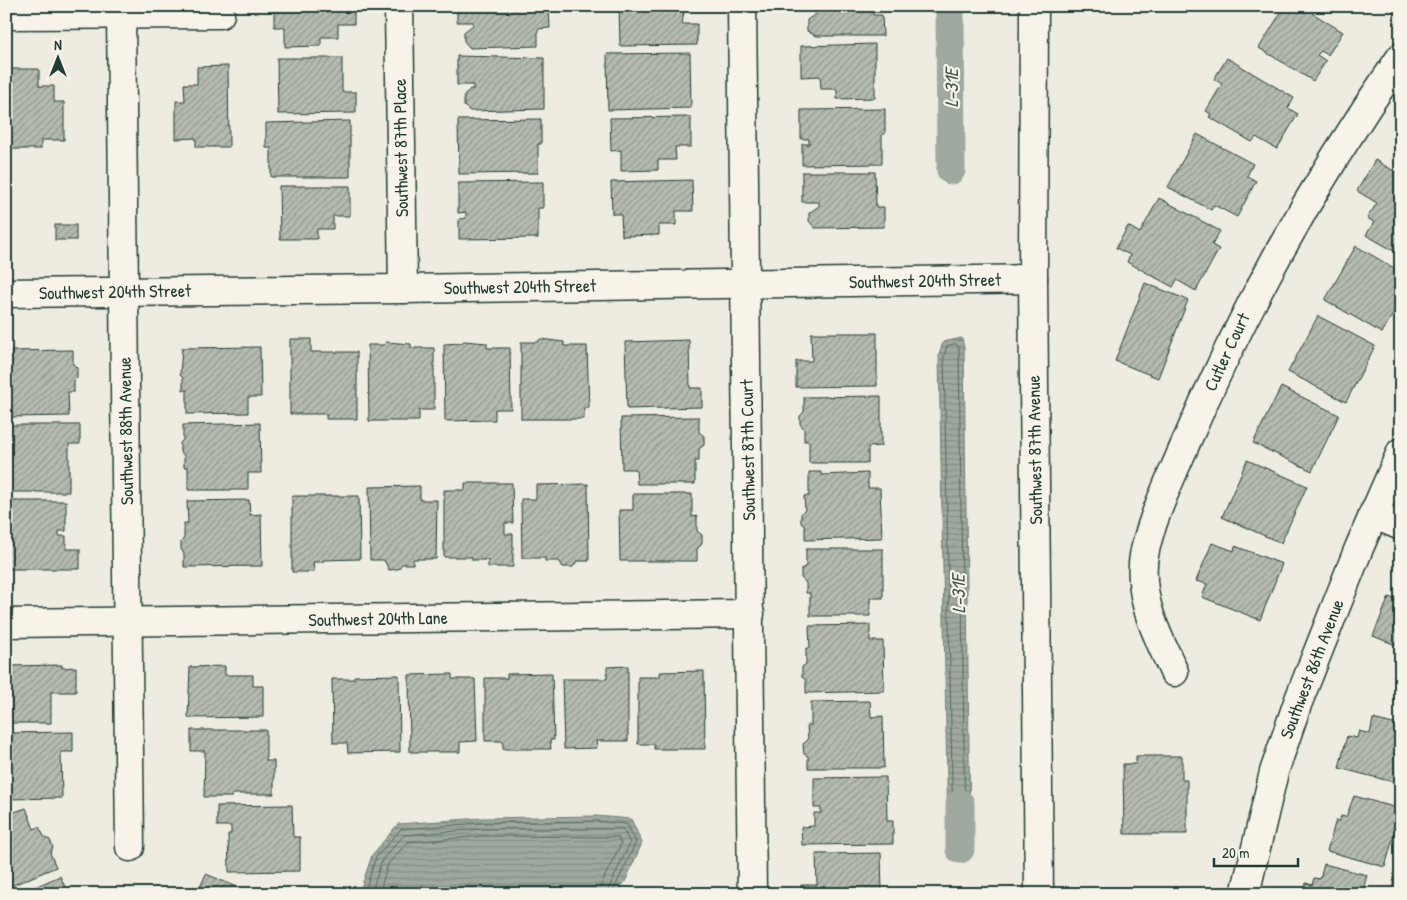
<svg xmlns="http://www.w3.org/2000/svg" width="1407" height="900" viewBox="0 0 1407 900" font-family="'Patrick Hand',sans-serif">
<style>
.water{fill:url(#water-rules);stroke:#6c7e74}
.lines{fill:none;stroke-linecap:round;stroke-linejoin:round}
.shore{stroke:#52685f;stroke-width:1}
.canal{stroke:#9fa99f;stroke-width:29}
.building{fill:url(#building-hatch);stroke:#1f3d34}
.minor-casing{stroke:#1f3d34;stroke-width:31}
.minor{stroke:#f7f3e8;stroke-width:28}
.labels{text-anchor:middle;stroke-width:4.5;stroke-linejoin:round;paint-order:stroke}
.street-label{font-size:18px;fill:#1f3d34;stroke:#f7f3e8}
.water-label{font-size:19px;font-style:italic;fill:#3f584f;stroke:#f7f3e8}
</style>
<defs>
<pattern id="water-rules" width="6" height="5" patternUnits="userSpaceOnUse" patternTransform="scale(1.25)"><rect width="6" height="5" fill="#9fa99f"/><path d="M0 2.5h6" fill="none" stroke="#818b82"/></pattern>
<pattern id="building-hatch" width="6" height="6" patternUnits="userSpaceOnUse" patternTransform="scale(1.25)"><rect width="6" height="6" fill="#b5bbb0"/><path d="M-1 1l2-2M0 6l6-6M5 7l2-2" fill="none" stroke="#939990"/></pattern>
</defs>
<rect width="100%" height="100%" fill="#eeece1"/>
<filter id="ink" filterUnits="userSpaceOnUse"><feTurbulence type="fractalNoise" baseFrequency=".02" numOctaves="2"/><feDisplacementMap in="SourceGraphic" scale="10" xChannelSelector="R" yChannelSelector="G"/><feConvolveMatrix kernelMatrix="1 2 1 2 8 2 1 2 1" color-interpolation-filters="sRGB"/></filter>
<g filter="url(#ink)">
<g class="water">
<polygon points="962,338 964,348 970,831 969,843 952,843 948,835 939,355 943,342"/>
<polygon points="596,816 631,819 642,843 625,882 616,894 359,894 372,855 398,824 482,818"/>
</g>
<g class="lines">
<g class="shore">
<polygon points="956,344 959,348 965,831 962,838 956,838 953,833 944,356 947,346"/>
<polyline points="364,894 376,857 401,829 482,823 596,821 627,824 636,842 612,894"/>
<polyline points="371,894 382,860 404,835 482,829 623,829 630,843 606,894"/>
<path d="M379 894 388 864 408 842 483 836 618 837 621 844C616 855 599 884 599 894"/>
</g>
<g class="canal">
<polyline points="950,6 951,170"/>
<polyline points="960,804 960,849"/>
</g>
</g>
<g class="building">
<polygon points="274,6 354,6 354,24 338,24 338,37 321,37 321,46 285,47 285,27 274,27"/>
<polygon points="457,6 549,7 550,28 538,29 538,46 470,48 464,41 464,32 473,25 473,22 457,22"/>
<polygon points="619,6 685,6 682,24 697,24 697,45 620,46"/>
<polygon points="800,6 873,6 873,15 882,15 883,36 816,36 807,31 807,20 816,14 816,11 800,11"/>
<polygon points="1285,6 1299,6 1304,9 1306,6 1316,6 1312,13 1343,32 1328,55 1321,51 1317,55 1326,61 1313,81 1259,48"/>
<polygon points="875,44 875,98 837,99 837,89 821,89 820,76 801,77 801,46"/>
<polygon points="690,53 691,108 608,110 607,54"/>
<polygon points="457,56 544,58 544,109 470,111 464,106 464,96 470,89 473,89 473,85 457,85"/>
<polygon points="277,58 342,58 342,92 356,92 356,113 278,114"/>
<polygon points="1227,58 1294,98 1288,108 1298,114 1277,149 1256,137 1252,142 1209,117 1211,114 1206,111 1222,84 1214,79"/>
<polygon points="228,66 229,147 196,147 196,138 176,139 176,101 185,101 184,84 197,84 197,67"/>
<polygon points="8,69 39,69 39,86 54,86 54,102 64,102 64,140 41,140 41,149 9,149"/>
<polygon points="885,109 885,134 882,134 882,164 802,165 802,144 809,144 809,139 801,139 801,110"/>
<polygon points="691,117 691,147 675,147 676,160 658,160 658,170 621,171 621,150 611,151 610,118"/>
<polygon points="541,119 541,144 538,144 538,173 459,174 458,120"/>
<polygon points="350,121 350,177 271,177 271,148 266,148 266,123"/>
<polygon points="1197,134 1253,164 1247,176 1256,181 1237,217 1214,205 1211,210 1168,187"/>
<polygon points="1375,160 1401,175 1401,255 1366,235 1374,222 1367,218 1377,203 1357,191"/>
<polygon points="802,172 875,172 876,207 884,207 884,227 815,228 809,221 809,213 819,206 819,202 802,202"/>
<polygon points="692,180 693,211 676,211 676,225 659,225 659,235 622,236 621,214 612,214 611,182"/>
<polygon points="543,182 543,208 538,208 538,238 459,239 459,219 466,218 466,212 458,213 458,183"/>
<polygon points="279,186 350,186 350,216 333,216 333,229 317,229 317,239 280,239"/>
<polygon points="1159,198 1220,231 1212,245 1219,249 1196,291 1177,280 1173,287 1127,262 1130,255 1116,248 1128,226 1140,233"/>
<rect x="55" y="225" width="21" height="15"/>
<polygon points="1356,246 1401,272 1401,300 1382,333 1325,300"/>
<polygon points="1145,283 1188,300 1158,378 1115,361"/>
<polygon points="1318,316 1375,346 1346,402 1288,372"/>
<polygon points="811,333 877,333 877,386 796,387 796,361 812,361"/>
<polygon points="290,339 311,339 311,352 357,352 357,419 326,419 326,414 290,414"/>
<polygon points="540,339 564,342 564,346 587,346 589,408 584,408 584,419 521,419 521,342 538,342"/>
<polygon points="689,340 690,388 702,388 702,407 627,409 625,342"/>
<polygon points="464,341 487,343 487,348 510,348 511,409 495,409 495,420 445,421 444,344 461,343"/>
<polygon points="386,342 411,344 411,348 434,348 434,410 419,410 419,421 369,421 368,345 383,345"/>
<polygon points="260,347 261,397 248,397 248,413 187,414 187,390 183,390 183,378 180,375 182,348"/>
<polygon points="73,350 73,364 77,368 77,378 74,381 74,392 68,392 69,416 11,417 10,401 6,401 6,351"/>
<polygon points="1281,387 1339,415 1312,471 1253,443"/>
<polygon points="881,396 881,446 868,447 868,463 809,463 809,441 804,441 804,429 800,424 800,416 804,412 804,397"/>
<polygon points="699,417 699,432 704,436 704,445 699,449 699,461 695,461 695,484 637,484 636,469 622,469 621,418"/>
<polygon points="260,423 261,473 248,473 248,490 188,490 188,467 184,467 184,455 180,452 180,443 183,440 183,425"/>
<polygon points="6,425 80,425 80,444 69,444 69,492 6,492"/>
<polygon points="1247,460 1307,486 1281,543 1222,517"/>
<polygon points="809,472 821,472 821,475 868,473 868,488 880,488 882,538 805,540 805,527 801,523 801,514 805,510 804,496 809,496"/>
<polygon points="465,483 512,483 513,523 505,523 505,534 513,534 513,567 488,567 488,560 472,560 472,557 444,557 444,490 465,490"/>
<polygon points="588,484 589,561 577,561 573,567 563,567 559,561 545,561 545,558 522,558 521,499 536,499 536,485"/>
<polygon points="420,486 420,500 437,500 436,559 413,559 413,564 402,564 398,569 389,570 384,560 370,560 369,487"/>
<polygon points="633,494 692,494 692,517 697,516 697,531 702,535 702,544 697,549 697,561 620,561 619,510 633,510"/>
<polygon points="292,496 359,496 360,559 323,560 323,562 313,562 314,572 292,572"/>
<polygon points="249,500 250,515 261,514 262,566 184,567 184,554 181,549 181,542 184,538 184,523 188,523 187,501"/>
<polygon points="6,501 66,501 66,531 59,531 59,536 66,536 66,549 80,549 80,569 6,569"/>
<polygon points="1212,543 1234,551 1235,546 1282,564 1260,620 1202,597 1207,584 1196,581"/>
<polygon points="806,549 883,549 883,598 870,598 870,616 810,616 810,593 806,593 806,583 801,578 801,569 806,566"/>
<polygon points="1389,597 1401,602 1401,647 1373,636"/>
<polygon points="870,625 870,641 883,641 884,691 806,693 806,680 802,677 802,667 806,664 806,648 810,648 809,626"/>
<polygon points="62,665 62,668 76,667 76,692 51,692 51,723 6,723 8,666"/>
<polygon points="225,666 225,675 253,675 253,686 263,686 263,717 188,718 190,667"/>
<polygon points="628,666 628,741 596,741 597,748 564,749 562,679 607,679 607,667"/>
<polygon points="704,671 705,749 654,749 654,744 638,744 638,677 660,677 660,672"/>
<polygon points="552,673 554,740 550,740 551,749 503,749 503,741 485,741 485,678 507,678 507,674"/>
<polygon points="452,674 452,679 475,679 477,741 460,742 460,752 410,752 409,675"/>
<polygon points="399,675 400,752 348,753 347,743 333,743 332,679 354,679 354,676"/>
<polygon points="870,701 871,717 883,716 884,768 808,768 808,756 804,754 803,744 808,740 807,725 811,725 811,702"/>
<polygon points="1373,719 1401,726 1401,784 1339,768 1347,736 1357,738 1359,731 1370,734"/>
<polygon points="191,730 266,730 266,761 274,761 274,794 232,794 232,797 204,797 205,751 191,751"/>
<polygon points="73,732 73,752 61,752 62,798 6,799 6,733"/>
<polygon points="1136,756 1182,756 1182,780 1187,780 1187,834 1124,834 1123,764 1136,764"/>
<polygon points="886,777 887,821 893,821 893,844 802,845 801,827 814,826 814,813 821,813 821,808 814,808 814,778"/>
<polygon points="1354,796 1401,809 1385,867 1327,851 1336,820 1339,821 1341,816 1346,817"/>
<polygon points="292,805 293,837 300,837 300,871 229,872 228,834 231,834 231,826 217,826 217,806"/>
<polygon points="26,808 34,829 39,827 45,838 50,840 53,848 50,853 56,867 6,888 6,815"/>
<polygon points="881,853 882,894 801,894 801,885 817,885 816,854"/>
<polygon points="1324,864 1367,875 1362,894 1304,894 1306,883 1312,885 1314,878 1320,879"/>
<polygon points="206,874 254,894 197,894"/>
<polygon points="60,876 66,889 72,890 74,894 19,894"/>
</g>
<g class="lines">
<g class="minor-casing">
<g id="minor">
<polyline points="399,6 403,289"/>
<polyline points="742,6 752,894"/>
<polyline points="1034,6 1033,279 1039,894"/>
<polyline points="121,14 130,847"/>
<polyline points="6,15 220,14"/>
<polyline points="6,293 403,289 1033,279"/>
<polyline points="1373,514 1401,526"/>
<polyline points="6,623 750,614"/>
<path d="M1174 672C1158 636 1140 604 1143 564 1145 533 1171 477 1184 447 1243 309 1315 180 1401 57"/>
<polyline points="1245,894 1274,772 1298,702 1359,548 1401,452"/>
</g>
</g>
<use href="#minor" class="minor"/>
</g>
</g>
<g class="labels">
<g class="street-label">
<text transform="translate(401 148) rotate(-91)" y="6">Southwest 87th Place</text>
<text transform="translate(925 281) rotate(-1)" y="6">Southwest 204th Street</text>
<text transform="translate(520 287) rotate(-1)" y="6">Southwest 204th Street</text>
<text transform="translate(115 292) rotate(-1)" y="6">Southwest 204th Street</text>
<text transform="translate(1227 352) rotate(-65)" y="6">Cutler Court</text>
<text transform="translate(126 431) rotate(-91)" y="6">Southwest 88th Avenue</text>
<text transform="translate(748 450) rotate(-91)" y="6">Southwest 87th Court</text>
<text transform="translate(1035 450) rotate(-91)" y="6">Southwest 87th Avenue</text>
<text transform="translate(378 619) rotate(-1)" y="6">Southwest 204th Lane</text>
<text transform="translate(1312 669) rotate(-69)" y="6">Southwest 86th Avenue</text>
</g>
<g class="water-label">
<text transform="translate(951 88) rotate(-90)" y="7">L-31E</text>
<text transform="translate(958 594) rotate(-91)" y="7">L-31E</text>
</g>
</g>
<rect width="1407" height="900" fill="none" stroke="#f7f3e8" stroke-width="25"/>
<rect x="12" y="12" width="1382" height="875" fill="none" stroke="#1f3d34" stroke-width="2" filter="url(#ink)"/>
<g transform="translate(58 58)" stroke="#f7f3e8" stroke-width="4" paint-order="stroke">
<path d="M0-4L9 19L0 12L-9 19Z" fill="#1f3d34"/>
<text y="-8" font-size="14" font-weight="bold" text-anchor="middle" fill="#1f3d34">N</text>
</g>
<path d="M1214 858v8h84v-8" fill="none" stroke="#1f3d34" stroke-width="2.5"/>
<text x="1222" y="858" font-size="15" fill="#1f3d34" stroke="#f7f3e8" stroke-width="4" paint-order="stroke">20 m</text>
</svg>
